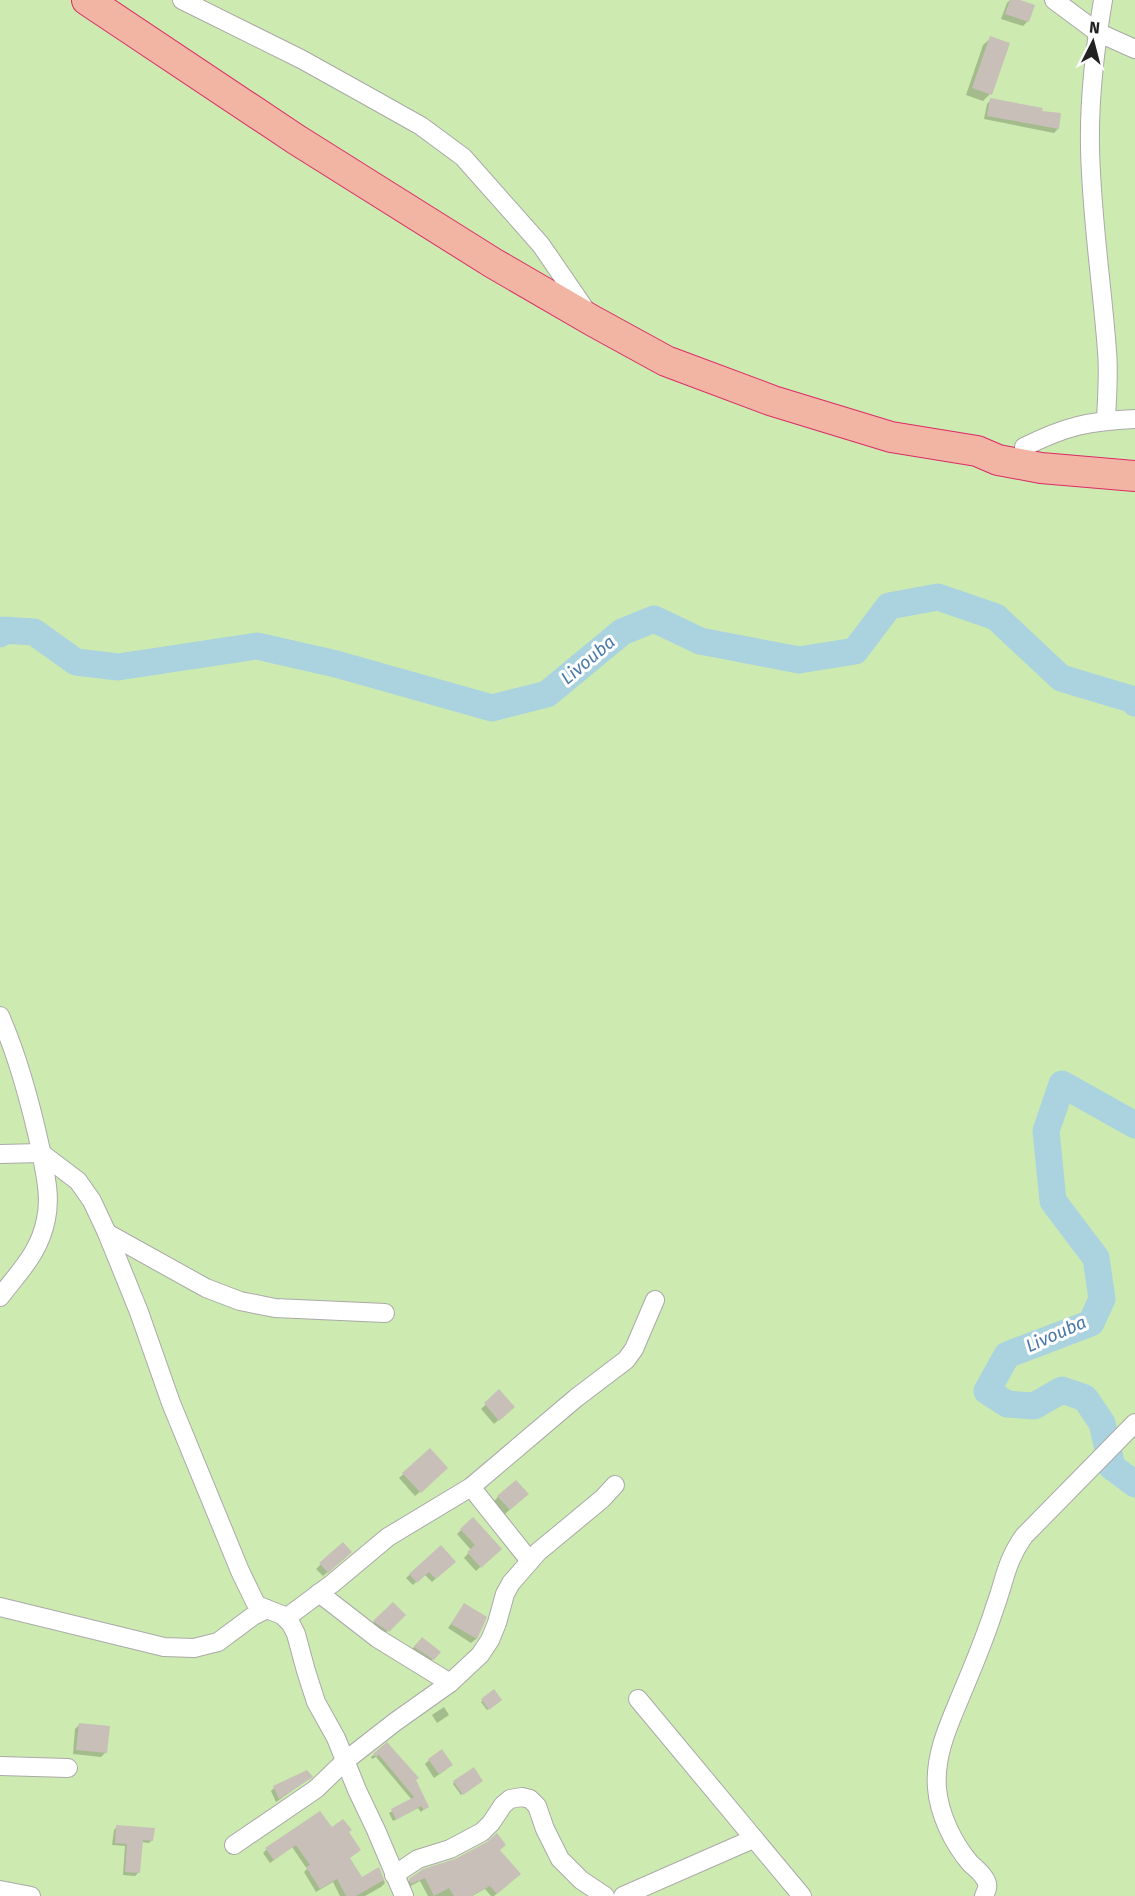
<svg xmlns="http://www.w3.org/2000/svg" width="1135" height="1896" viewBox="0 0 1135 1896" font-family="'Fira Sans',sans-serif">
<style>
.grass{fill:#cdebb0}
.shadow{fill:#0003}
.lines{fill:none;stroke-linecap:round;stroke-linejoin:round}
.river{stroke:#aad3df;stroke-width:27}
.building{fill:#c7bfb8}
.minor-casing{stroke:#a9a9a9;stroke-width:20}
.trunk-casing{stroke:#dc2a67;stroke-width:32}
.minor{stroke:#fff;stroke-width:18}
.trunk{stroke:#f2b4a3;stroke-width:30}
.labels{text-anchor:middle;stroke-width:6;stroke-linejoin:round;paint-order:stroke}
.water-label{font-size:18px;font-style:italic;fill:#4a7aab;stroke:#fff}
</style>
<rect width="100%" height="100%" fill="#f2efe9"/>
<rect class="grass" x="0" y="0" width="1135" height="1896"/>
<g class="shadow">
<polygon points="1010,0 1015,0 1033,6 1027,22 1023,26 1001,19 1007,3"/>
<polygon points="991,38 990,94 983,101 966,95 983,45"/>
<polygon points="991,100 1058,129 1054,133 984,119 987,104"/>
<polygon points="499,1392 513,1407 494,1424 481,1409"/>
<polygon points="430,1450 442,1473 415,1496 399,1478"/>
<polygon points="527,1494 505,1514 494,1501 498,1497"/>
<polygon points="461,1530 500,1549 476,1571 464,1558 471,1550 457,1534"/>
<polygon points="342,1544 346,1557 323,1576 316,1569"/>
<polygon points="441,1547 454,1562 432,1582 424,1574 413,1585 406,1578"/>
<polygon points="393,1604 404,1615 383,1635 370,1626"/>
<polygon points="464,1605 485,1617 476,1639 471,1643 448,1628"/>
<polygon points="417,1643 433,1659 429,1664 410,1652"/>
<polygon points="494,1691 500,1700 487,1710 481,1702"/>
<polygon points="444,1707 449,1715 437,1723 432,1715"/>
<polygon points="80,1724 106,1752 101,1757 73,1754 75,1729"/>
<polygon points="387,1745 414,1780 424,1809 421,1812 418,1808 393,1821 389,1813 412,1800 376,1757 372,1759 371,1757"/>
<polygon points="429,1760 447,1769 434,1778 425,1764"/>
<polygon points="307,1780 279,1800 276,1802 271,1791 274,1788"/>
<polygon points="454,1782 480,1782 461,1795 453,1784"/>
<polygon points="117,1827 152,1840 149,1843 141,1842 138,1873 135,1876 123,1875 125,1846 112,1845 114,1830"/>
<polygon points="331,1829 347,1833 348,1859 361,1879 378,1869 385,1883 381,1887 365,1896 340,1896 333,1882 316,1892 304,1872 307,1869 292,1847 270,1863 263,1853 266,1850"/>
<polygon points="499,1851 515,1878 494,1896 491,1896 485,1889 472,1896 428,1896 420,1881 407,1888 405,1884 410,1880"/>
</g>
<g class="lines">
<g class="river">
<polyline points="0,634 3,630 34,632 76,662 118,667 257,646 336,664 492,708 547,694 622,632 654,619 700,641 799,660 855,651 889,606 938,597 996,617 1061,678 1131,699 1135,703"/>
<polyline points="1135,1125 1062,1084 1046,1131 1053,1201 1096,1258 1102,1299 1091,1323 1007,1355 987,1391 1007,1404 1034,1406 1062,1390 1085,1398 1102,1423 1112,1467 1135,1484"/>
</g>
</g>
<g class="building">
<polygon points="1010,0 1020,0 1035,5 1029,22 1005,14"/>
<polygon points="990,36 1010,43 992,95 972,88"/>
<polygon points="990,98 1043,108 1042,111 1061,113 1059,129 987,116"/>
<polygon points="499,1389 515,1407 499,1421 484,1403"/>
<polygon points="430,1448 448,1468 421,1493 402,1473"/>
<polygon points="516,1480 529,1494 510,1510 497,1496"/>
<polygon points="473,1517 502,1549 481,1568 467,1552 475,1545 460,1529"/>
<polygon points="343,1542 352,1552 328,1573 319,1563"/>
<polygon points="441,1545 456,1562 436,1579 429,1572 417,1583 409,1574"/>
<polygon points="393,1602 406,1615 389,1632 373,1621"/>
<polygon points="464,1603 487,1617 477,1639 451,1624"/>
<polygon points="422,1637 441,1652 434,1660 414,1647"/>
<polygon points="494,1689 502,1700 489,1710 481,1699"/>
<polygon points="79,1723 110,1726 107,1753 76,1750"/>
<polygon points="387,1742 419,1778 416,1780 429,1807 424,1810 421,1806 396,1820 391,1809 414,1797 379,1755 376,1757 373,1754"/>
<polygon points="442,1749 453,1765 439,1774 428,1759"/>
<polygon points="474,1767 483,1781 463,1795 453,1781"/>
<polygon points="307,1770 313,1777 279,1799 273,1786"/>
<polygon points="320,1811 332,1827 343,1819 352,1830 349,1832 361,1850 350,1858 362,1877 379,1867 384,1880 356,1896 346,1896 337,1879 320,1889 306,1867 310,1865 296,1845 274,1860 265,1848"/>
<polygon points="116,1825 155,1828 153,1841 143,1840 140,1873 125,1872 127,1844 115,1843"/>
<polygon points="497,1833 506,1845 500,1850 521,1874 497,1894 490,1886 471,1896 454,1896 449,1888 434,1896 425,1878 411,1884 409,1879 423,1869 455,1859 487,1842"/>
</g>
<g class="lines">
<g class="minor-casing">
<g id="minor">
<polyline points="182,0 301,59 364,94 421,126 463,157 541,245 587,312"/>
<polyline points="1054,0 1097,32 1135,49"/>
<path d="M1103 0C1095 48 1089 97 1090 146 1091 215 1102 283 1107 351 1109 374 1107 397 1106 420"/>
<path d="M1024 447C1066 426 1089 421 1135 419"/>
<path d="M0 1016C19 1059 31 1105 41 1151 45 1174 51 1196 46 1219 40 1252 19 1272 0 1297"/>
<polyline points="0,1154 41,1153 78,1181 92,1201 107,1233 139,1312 171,1403 240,1571 255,1602 259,1606 282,1615 291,1624 296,1634 306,1671 316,1702 336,1738 357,1790 376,1830 404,1896"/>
<polyline points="107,1233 206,1288 240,1301 275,1308 385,1313"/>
<polyline points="471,1487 530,1561"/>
<polyline points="319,1593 377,1638 450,1683"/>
<polyline points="0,1607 164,1647 194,1648 218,1642 253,1616 267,1609"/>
<polyline points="286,1618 333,1583 388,1537 471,1487 576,1398 626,1360 634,1349 655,1300"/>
<polyline points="638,1699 802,1896"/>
<polyline points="0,1766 68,1768"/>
<polyline points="234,1845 316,1789 345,1761 395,1722 450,1683 480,1655 490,1640 497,1623 505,1594 511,1583 538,1552 602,1499 615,1485"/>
<polyline points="394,1875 418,1859 450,1849 482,1832 491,1823 503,1805 510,1799 522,1797 530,1799 537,1806 545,1829 560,1859 581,1880 605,1896"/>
<polyline points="0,1890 31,1896"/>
<polyline points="623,1896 753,1839"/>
<path d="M984 1896C987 1890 989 1885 985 1879 981 1872 975 1868 970 1863 953 1843 939 1814 937 1788 934 1753 951 1720 964 1688 975 1662 986 1635 995 1607 1005 1580 1006 1561 1024 1536L1135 1423"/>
</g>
</g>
<g class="trunk-casing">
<polyline id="trunk" points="87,0 297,140 493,263 593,321 666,361 773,401 891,437 977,451 998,460 1041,468 1135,476"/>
</g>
<use href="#minor" class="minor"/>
<use href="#trunk" class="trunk"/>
</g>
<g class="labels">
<g class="water-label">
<text transform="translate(588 660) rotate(-40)" y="6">Livouba</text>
<text transform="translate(1056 1334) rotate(-24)" y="6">Livouba</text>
</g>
</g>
<g transform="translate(1093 42) rotate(6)" stroke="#ffffff" stroke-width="4.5" paint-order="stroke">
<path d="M0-4.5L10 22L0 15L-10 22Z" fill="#222222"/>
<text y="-9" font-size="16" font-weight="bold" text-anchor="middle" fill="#222222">N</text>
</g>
</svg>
